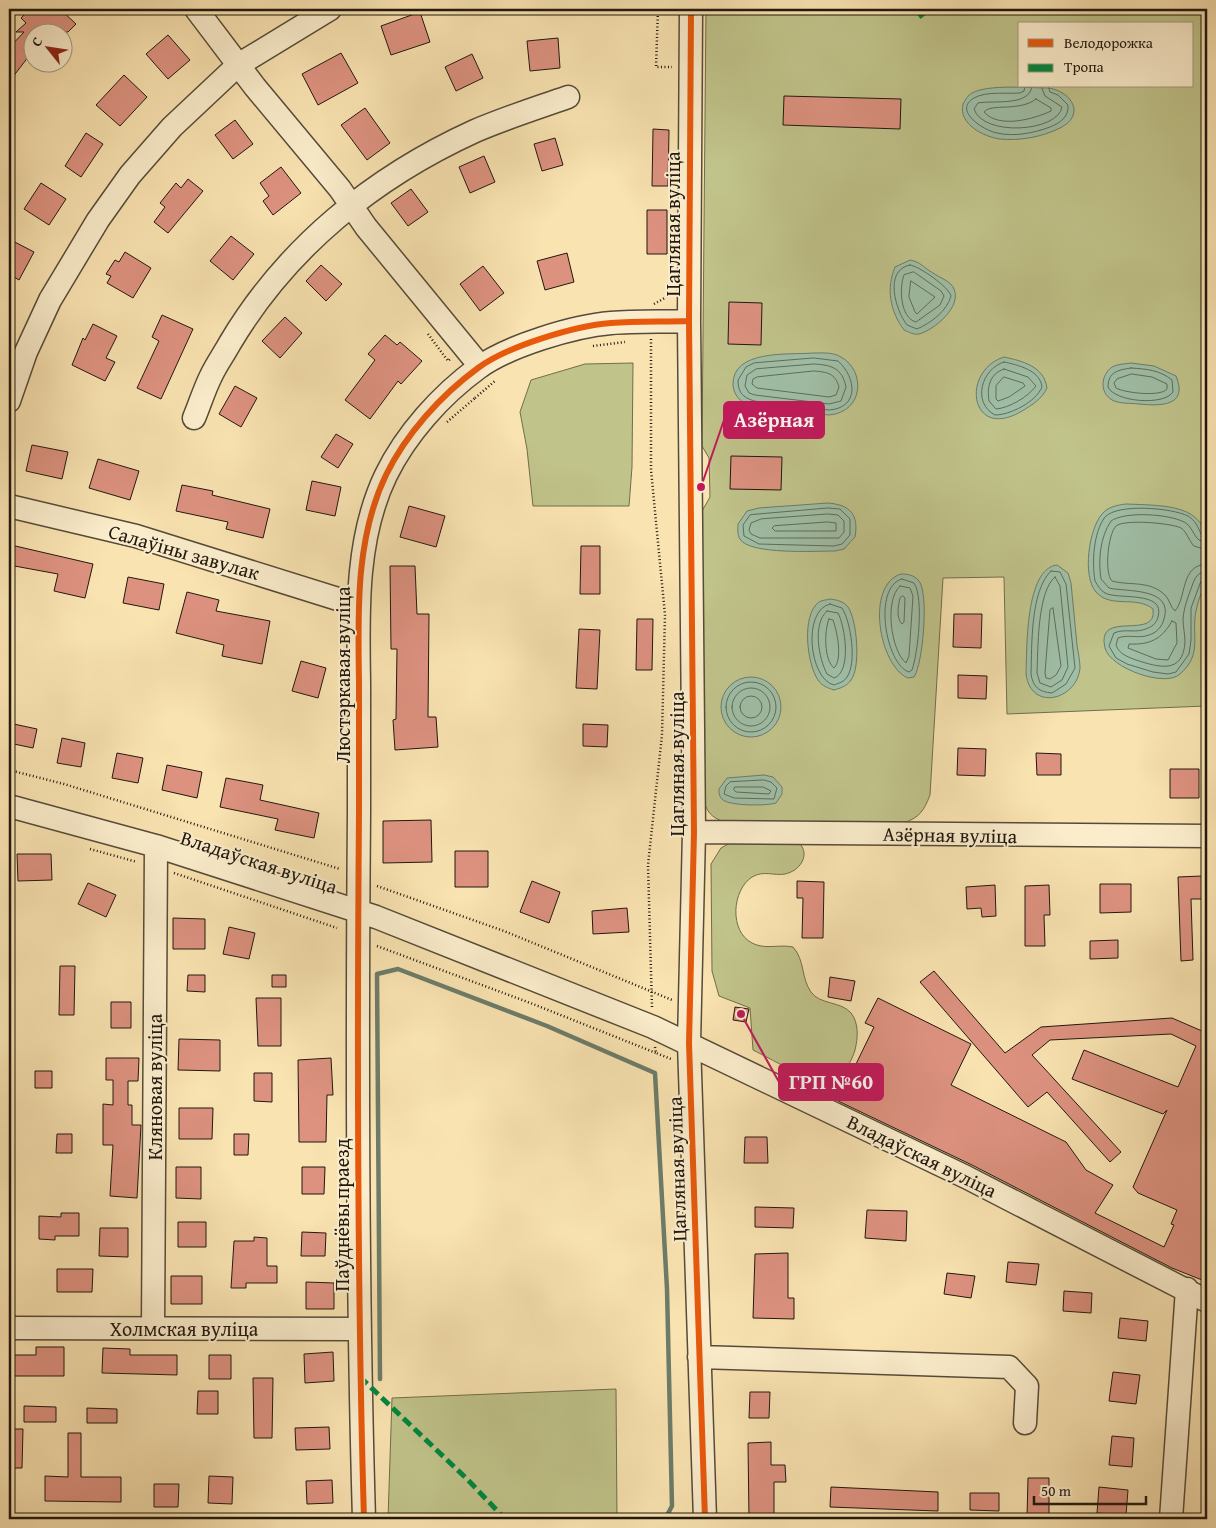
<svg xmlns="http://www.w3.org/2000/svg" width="1216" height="1528" font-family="'Gentium Book Plus',serif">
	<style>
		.green { fill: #c0c38a; stroke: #706e4c; fill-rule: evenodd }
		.water { fill: #9fbfa7; stroke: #6c7c6a }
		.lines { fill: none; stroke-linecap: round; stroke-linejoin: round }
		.shore { stroke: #606c5b; stroke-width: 1 }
		.stream { stroke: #6c7c6a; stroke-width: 4.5 }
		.building { fill: #dd9280; stroke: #20180f }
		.minor-casing { stroke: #564b38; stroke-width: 25 }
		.path { stroke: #20180f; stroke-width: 2.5; stroke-dasharray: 1 2.5; stroke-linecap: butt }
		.minor { stroke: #fbedcc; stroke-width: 22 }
		.quiet { stroke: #00873e; stroke-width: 5; stroke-dasharray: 10 5; stroke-linecap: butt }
		.cycleway-casing { stroke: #fbedcc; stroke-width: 9 }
		.cycleway { stroke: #e8590c; stroke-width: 6 }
		.labels { text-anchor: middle; stroke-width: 4; stroke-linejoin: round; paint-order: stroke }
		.street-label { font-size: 20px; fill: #20180f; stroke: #fbedcc }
		.leader { fill: none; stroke: #c2185b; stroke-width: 2 }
		.callout-dot { fill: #c2185b; stroke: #fbedcc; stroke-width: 2 }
		.callout { fill: #c2185b; stroke: #c2185b; stroke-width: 2 }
		.callout-label { font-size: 21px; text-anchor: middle; font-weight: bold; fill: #fff }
	</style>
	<rect width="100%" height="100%" fill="#f9e3b1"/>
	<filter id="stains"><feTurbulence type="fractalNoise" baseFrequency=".004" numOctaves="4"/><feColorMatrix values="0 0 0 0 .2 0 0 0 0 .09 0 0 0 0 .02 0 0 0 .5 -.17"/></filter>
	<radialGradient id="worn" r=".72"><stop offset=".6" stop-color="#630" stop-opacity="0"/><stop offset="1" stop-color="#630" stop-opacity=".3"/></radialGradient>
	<path class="green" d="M706 9H1207V723L1206 706 1007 714 1004 577 943 578 930 795C924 811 919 818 903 823L726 822C708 818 703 806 703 789L702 511 710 497 709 458 702 446ZM1020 24H1192V86H1020Z
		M633 363 632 467 629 506H533L527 449 520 412 531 380 585 364Z
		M730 843 800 844C810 855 800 871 785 874 773 876 764 870 752 877 732 890 729 931 752 943 765 950 779 944 793 947 805 960 801 978 811 992 820 1005 841 1001 851 1013 859 1023 858 1038 855 1050 839 1104 784 1065 753 1050L750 1008 719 996 712 971 711 864 721 848Z
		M616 1389 617 1519H388L392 1398Z"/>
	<path class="water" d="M1049 88C1072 92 1086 115 1060 128 1042 137 1020 141 1000 139 984 137 958 124 963 104 965 100 968 95 972 93 989 84 1029 88 1049 88Z
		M910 260C921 262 924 268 933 273 940 278 951 281 954 289 962 307 934 330 919 334 913 335 909 332 904 330 890 311 886 289 895 267Z
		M814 353C822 353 833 352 841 357 866 371 864 412 829 415L752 406C742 403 734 397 733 385 732 349 789 355 814 353Z
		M1004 357C1022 361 1044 366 1047 388 1042 399 1032 405 1022 411 970 442 960 371 1004 357Z
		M1131 363 1154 366 1176 376C1189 407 1159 406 1139 404 1130 403 1120 404 1112 400 1099 392 1101 375 1112 367 1117 364 1125 364 1131 363Z
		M828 503C850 505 859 514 855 537L844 549 835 551C817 551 749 555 740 539 737 535 738 529 738 524L747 511 759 508Z
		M1126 504C1180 506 1216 505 1207 574 1205 587 1198 598 1196 611 1191 636 1203 654 1180 674 1165 688 1110 668 1105 648 1095 608 1158 642 1153 609 1136 595 1111 609 1096 592 1082 576 1089 529 1102 514 1108 507 1117 505 1126 504Z
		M1057 565 1068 573 1071 583C1073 604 1075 624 1077 645 1078 652 1080 661 1080 668 1077 700 1031 712 1026 674 1027 649 1025 569 1057 565Z
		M901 574C908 574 914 575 919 581 929 593 923 664 914 677L908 678C879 666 865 585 901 574Z
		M830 599C837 600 843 601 848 607 857 620 861 667 851 680 847 686 841 688 834 690 828 688 822 686 818 680 807 664 801 615 819 602 822 600 827 600 830 599Z
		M721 707a30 30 0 1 1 60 0a30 30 0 1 1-60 0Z
		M764 775 773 777 782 787V794L776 803C767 806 731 806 723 800 719 797 719 793 719 789L727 778Z"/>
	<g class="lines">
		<path class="shore" d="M1025 86 1024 91 1020 93C1007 94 986 91 974 98 952 111 985 131 997 133 1014 137 1034 133 1050 127 1060 123 1069 117 1068 105L1058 95 1050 92 1048 86
			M1032 86C1030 107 993 100 978 103L974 109C983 137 1058 132 1062 107L1045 96 1041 86
			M1036 99 1051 108V111C1034 119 999 129 984 112 991 103 1020 112 1036 99Z
			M910 265C919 266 949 287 951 296 947 311 931 323 917 329L907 325C896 311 883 270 910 265Z
			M914 272 941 291 944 296 940 305 916 322C900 318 899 287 904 275Z
			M911 281 935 297 917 314 915 312 909 297Z
			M814 358 838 361C857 378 859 408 829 410L754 401C742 397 738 392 738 380L746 367 754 363Z
			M1004 362C1018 365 1040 370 1042 387 1036 402 1010 415 995 415 972 403 981 369 1004 362Z
			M814 364C832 365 842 368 846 387L841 401 829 404 755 395 749 393 745 386 747 375 756 369Z
			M1131 368C1146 369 1160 370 1172 380L1173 392C1164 406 1115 402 1108 387 1108 372 1118 370 1131 368Z
			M1004 369 1028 377 1036 386C1028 397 1009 408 996 409L989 401C987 388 989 374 1004 369Z
			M814 371C827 372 835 373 839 387L836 395 829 397 757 388 752 384 753 379 757 377Z
			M1132 374 1152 377 1167 384V389C1161 397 1125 393 1116 388L1114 383 1117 379Z
			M1004 377 1023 383 1025 386 1009 397 998 401 996 399V386Z
			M828 508 840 509 850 519V535L842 544 834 546 759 544 744 536 743 525 750 515Z
			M828 514 838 515 844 521V532L839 538H760L751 534 749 530 751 523 761 519Z
			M828 522 836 523V531H775L772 528 774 526Z
			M1207 536 1201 534C1198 527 1195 520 1188 516 1172 508 1118 503 1105 517 1093 533 1092 563 1095 581 1098 586 1100 590 1105 593 1117 600 1166 590 1158 617 1157 622 1153 626 1148 628 1137 634 1125 628 1114 633L1109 646 1116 658 1127 664 1153 672 1168 674 1176 672 1189 654 1191 640V608L1201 581 1207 578
			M1207 543 1199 540C1193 535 1192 526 1184 522 1169 514 1125 511 1111 521 1100 537 1098 561 1101 579L1109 588C1125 592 1174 587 1164 619 1162 627 1156 633 1149 635 1139 639 1128 634 1118 638L1116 645C1119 654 1128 657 1136 660 1158 667 1183 675 1185 642 1185 634 1183 627 1183 619 1184 607 1188 597 1192 586 1195 577 1198 572 1207 571
			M1207 550 1194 546C1189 541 1187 532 1181 528 1171 523 1124 519 1116 526 1108 534 1104 573 1112 581 1131 586 1149 580 1165 595 1170 600 1170 607 1175 611 1187 597 1180 565 1207 564
			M1051 571 1060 572 1066 584 1075 668 1066 684 1052 693C1039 692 1033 687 1031 674 1032 646 1030 591 1051 571Z
			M1055 577 1060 586 1068 667 1062 680 1051 687 1040 683 1037 673C1038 651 1037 591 1055 577Z
			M902 579 914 583C924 598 918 653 912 670L909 672C886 665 872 587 902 579Z
			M900 586 910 588 913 596 909 656 906 663C891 651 884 600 900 586Z
			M903 596 905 598 904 622 902 624C896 618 898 606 900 598Z
			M830 604 842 608C851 622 857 663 847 677 844 682 839 683 834 685 809 679 802 610 830 604Z
			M1053 608 1061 666 1056 675 1050 679 1046 678 1045 673 1050 610Z
			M827 611 838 613C845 626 852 672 834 678L827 674C819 659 812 624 827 611Z
			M829 619 833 620C837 631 843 659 834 668 824 660 824 631 829 619Z
			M1172 621 1176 623 1177 643 1168 660 1156 659 1128 648 1129 644C1150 645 1162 639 1172 621Z
			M726 707a25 25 0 1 1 50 0a25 25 0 1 1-50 0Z
			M732 707a19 19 0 1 1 38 0a19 19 0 1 1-38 0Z
			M740 707a11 11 0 1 1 22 0a11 11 0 1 1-22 0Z
			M764 780 771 782 777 788 774 799 734 798 724 794 726 786 730 782Z
			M735 787H763L771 791 769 794 736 792 734 790Z"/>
		<path class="stream" d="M380 1379 377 974 398 969 547 1026 655 1073 667 1289 672 1506 665 1519"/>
	</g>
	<path class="building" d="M30 9H60L76 24 68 32H32V52L9 82V48L24 32H16L26 23 21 18Z
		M420 12 430 42 391 55 381 26Z
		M168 35 190 60 168 79 146 54Z
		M558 38 560 68 530 71 527 41Z
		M341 53 358 83 318 105 302 74Z
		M472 54 483 78 456 91 445 67Z
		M124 75 147 97 120 126 96 105Z
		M784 96 901 99 900 129 783 125Z
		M365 108 390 143 367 160 341 125Z
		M235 120 253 144 233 159 215 135Z
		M653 129 669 130 668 186H652Z
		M86 133 103 144 81 177 65 166Z
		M555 138 563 165 542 171 534 144Z
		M484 156 495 182 470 193 459 167Z
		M281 167 301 193 273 215 263 201 269 196 260 183Z
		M188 179 203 191 168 233 154 222 165 207 160 203 176 183 181 188Z
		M41 183 66 199 49 225 24 209Z
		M411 189 428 212 408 226 391 203Z
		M647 210H667V254H647Z
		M231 236 254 254 233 280 210 261Z
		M9 239 34 252 19 280 9 274Z
		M125 252 151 268 133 298 107 283 111 276 106 274 115 260 119 262Z
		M567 253 574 282 545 290 537 261Z
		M321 265 342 284 326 301 306 281Z
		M483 266 504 293 480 311 460 284Z
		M729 302 762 303 761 345 728 344Z
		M162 315 193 329 161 399 137 388 159 341 152 337Z
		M285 317 302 333 280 358 262 341Z
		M93 324 117 336 106 358 115 362 105 381 72 365 83 338 85 340Z
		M385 335 397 345 400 342 422 361 401 384 398 381 370 419 345 400 375 360 368 354Z
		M235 386 257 398 241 427 219 414Z
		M336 434 353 444 338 468 321 457Z
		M32 445 68 452 62 479 26 471Z
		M731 456 782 457 781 490 730 489Z
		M98 459 139 471 130 500 89 488Z
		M312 481 341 487 335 516 306 510Z
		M182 485 213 491 212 495 270 509 263 538 226 529 228 522 176 511Z
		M409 506 445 516 436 547 400 537Z
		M11 545 93 564 85 598 54 591 58 574 9 565Z
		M581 546H600V594H580Z
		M390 566H415L417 614H429L428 717H436L438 747 395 750 393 720 396 719 397 649H391Z
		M128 577 164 584 159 610 123 603Z
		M187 592 219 600 216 611 270 621 262 664 222 656 224 645 176 633Z
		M954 614H982L981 648 953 647Z
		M637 619H653L652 670H636Z
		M579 629 600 630 597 689 576 688Z
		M301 661 326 668 318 698 292 691Z
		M958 675 987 676 986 699 958 698Z
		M9 723 37 729 33 748 9 743Z
		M583 724 608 725 607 747 583 746Z
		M62 738 85 743 81 767 57 763Z
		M958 748 986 749 985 776 957 775Z
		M117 753 143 758 138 783 112 778Z
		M1036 753 1061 754V775H1037Z
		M167 765 202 772 197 798 162 790Z
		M1170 769H1199V798H1170Z
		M226 778 263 785 260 800 319 813 314 838 275 830 278 819 220 807Z
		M431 820 432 862 383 863V821Z
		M455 851H488V887H455Z
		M17 854H51L52 880 18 881Z
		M1202 876 1203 899H1191L1193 960 1181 961 1178 877Z
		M532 881 560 892 549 923 520 912Z
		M797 881 824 882 823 938H802L803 898H797Z
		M88 883 116 895 106 917 78 904Z
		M1100 884H1131V912L1100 913Z
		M995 885 996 916 982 917 981 908 967 909 966 887Z
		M1049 885 1050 915H1044L1045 946H1025V886Z
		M627 908 629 932 593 934 592 911Z
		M173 918 205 919V949H173Z
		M229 927 255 933 249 959 223 954Z
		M1118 940V958L1090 959V941Z
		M60 966H75L74 1015H59Z
		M934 971 1005 1053 1041 1027 1172 1018 1202 1031 1207 1020V1282L1172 1268 972 1165 838 1101 874 1027 865 1023 878 998 971 1044 951 1085 1066 1142 1086 1170 1113 1185 1095 1213 1164 1247 1174 1225 1171 1224 1177 1210 1138 1193 1133 1187 1167 1110 1163 1114 1072 1079 1084 1050 1178 1087 1196 1046 1171 1034 1050 1040 1032 1055 1121 1152 1110 1162 1047 1092 1028 1107 920 982Z
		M188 975H205V992L187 991Z
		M272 975H286V987H272Z
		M830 977 855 981 851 1001 828 997Z
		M256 998H281V1046H258Z
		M111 1002H131V1028H111Z
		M735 1007 749 1009 746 1022 733 1020Z
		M179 1039 220 1040V1071L178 1070Z
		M106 1058H139L138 1081H128V1105H132V1125H141L137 1198 110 1196 113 1145H103V1104L113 1105V1080H106Z
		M331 1058 333 1095H327L326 1142H299L298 1060Z
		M35 1071H52V1088H35Z
		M254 1073H272V1102L254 1101Z
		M179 1108H213L212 1139H179Z
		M57 1134H72V1153H56Z
		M234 1134H249L248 1155H234Z
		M745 1137H767L768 1163H744Z
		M176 1167H201V1199L176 1198Z
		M302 1167H325L324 1194H302Z
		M755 1207 794 1208 793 1228 755 1227Z
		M867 1210 907 1211 906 1241 865 1238Z
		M61 1213H79V1236H55V1240L39 1239V1216L61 1217Z
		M178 1222H206V1247H178Z
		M100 1228H128V1257L99 1256Z
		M302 1232 326 1233 325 1256H301Z
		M254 1237 267 1238V1266H277V1283H246V1288H231L234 1241H254Z
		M788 1253V1298H794V1319L753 1318 755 1254Z
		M1008 1262 1039 1264 1036 1285 1006 1282Z
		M57 1269H93L92 1292H57Z
		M947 1273 975 1276 971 1298 944 1294Z
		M171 1276H202V1304H171Z
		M306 1282 334 1283V1309H306Z
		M1064 1291 1092 1293 1091 1313 1063 1311Z
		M1120 1318 1148 1321 1146 1341 1118 1338Z
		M36 1347H64V1376H9V1355H36Z
		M103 1348 130 1349V1355H177V1375L102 1373Z
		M333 1352 334 1381 305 1383 304 1354Z
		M209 1355H231V1379H209Z
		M1113 1372 1140 1375 1136 1404 1109 1401Z
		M253 1378H273L272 1438H254Z
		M198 1391H218V1414H197Z
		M750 1392H770L769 1418H749Z
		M24 1406 56 1407V1422H24Z
		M87 1408 117 1409V1423H87Z
		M329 1427 330 1449 296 1450 295 1428Z
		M9 1429H23L22 1468H9Z
		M68 1433H81V1477H121V1502L45 1501V1476L68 1477Z
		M1112 1436 1134 1438 1132 1467 1109 1465Z
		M771 1442V1465H785L786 1482H774V1519H749L748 1443Z
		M209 1476 233 1477 232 1504 208 1503Z
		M1028 1478H1049V1517H1027Z
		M332 1480 333 1503 307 1504 306 1481Z
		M154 1484H179L178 1507H154Z
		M831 1487 938 1492V1511L830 1507Z
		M1099 1487 1128 1490 1126 1515 1097 1513Z
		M970 1493H999V1511L970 1510Z"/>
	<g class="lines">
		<defs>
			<path id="minor" d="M196 9 255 87 340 189 366 227 480 366
				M691 9 689 321 694 832 689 1043 705 1519
				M9 401 26 352 50 300 98 220 130 175 172 127 238 65 330 9
				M194 418C200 404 204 390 211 376 216 365 224 354 230 343 287 247 374 177 475 131 505 118 537 108 568 97
				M9 506 136 536 357 605
				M9 806 156 846 376 917 653 1027 966 1177 1207 1301
				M694 832 1207 836
				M9 1328 359 1329
				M153 1328 156 846
				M699 1357 1009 1367 1027 1386 1025 1423
				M364 1519C357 1283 357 1047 359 811 359 768 359 726 359 683 358 614 355 539 386 475 406 434 441 395 478 368 508 346 574 326 611 323 637 321 663 322 689 321
				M1171 1519 1187 1289"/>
		</defs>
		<use href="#minor" class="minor-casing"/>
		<path class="path" d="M658 9 656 67H672
			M654 304 670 295
			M428 334 448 361 451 358
			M651 339V470L665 615 662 735 648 865 652 1007
			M593 346 625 342
			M475 398 495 381
			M447 422 475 398
			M9 770 64 784 340 869
			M90 849 137 862
			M174 873 337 928
			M377 886 504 931 672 1000
			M377 946 533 1004 656 1053
			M655 1047 656 1053 671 1059"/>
		<use href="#minor" class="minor"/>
		<path class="quiet" d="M919 17 929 9
			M360 1377 467 1479 505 1519"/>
		<defs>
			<path id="cycleway" d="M691 9 689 321 694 832 689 1043 705 1519
				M364 1519C357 1283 357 1047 359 811 359 768 359 726 359 683 358 614 355 539 386 475 406 434 441 395 478 368 508 346 574 326 611 323 637 321 663 322 689 321"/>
		</defs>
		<use href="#cycleway" class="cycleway-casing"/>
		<use href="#cycleway" class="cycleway"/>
	</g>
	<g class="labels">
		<g class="street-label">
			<text transform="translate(673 224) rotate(-90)" y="7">Цагляная вуліца</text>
			<text transform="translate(184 552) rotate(16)" y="7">Салаўіны завулак</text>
			<text transform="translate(343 675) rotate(-90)" y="7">Люстэркавая вуліца</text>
			<text transform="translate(677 764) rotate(-90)" y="7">Цагляная вуліца</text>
			<text transform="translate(950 835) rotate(1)" y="7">Азёрная вуліца</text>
			<text transform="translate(259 862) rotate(18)" y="7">Владаўская вуліца</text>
			<text transform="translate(155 1087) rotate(-90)" y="7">Кляновая вуліца</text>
			<text transform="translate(922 1156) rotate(26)" y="7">Владаўская вуліца</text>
			<text transform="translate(677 1169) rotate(-92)" y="7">Цагляная вуліца</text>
			<text transform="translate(342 1215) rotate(-90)" y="7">Паўднёвы праезд</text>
			<text x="184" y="1336">Холмская вуліца</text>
		</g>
	</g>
	<path class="leader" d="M701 487L724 420M741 1014L779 1082"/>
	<g class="callout-dot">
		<circle cx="701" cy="487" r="5"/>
		<circle cx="741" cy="1014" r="5"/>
	</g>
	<g class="callout">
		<rect x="724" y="402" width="100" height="36" rx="5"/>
		<rect x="779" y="1064" width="104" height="36" rx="5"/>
	</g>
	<g class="callout-label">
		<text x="774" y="427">Азёрная</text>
		<text x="831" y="1089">ГРП №60</text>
	</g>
	<rect width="1216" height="1528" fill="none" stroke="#f9e3b1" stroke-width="30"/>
	<rect x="10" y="10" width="1196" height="1508" fill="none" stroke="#20180f" stroke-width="2.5"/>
	<rect x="15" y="15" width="1186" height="1498" fill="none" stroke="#20180f"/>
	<rect x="1018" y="22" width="175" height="65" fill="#fbedcc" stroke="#a39880"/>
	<rect x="1028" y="39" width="25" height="8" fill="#e8590c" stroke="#a39880"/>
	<text x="1064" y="48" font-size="15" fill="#20180f">Велодорожка</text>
	<rect x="1028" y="64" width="25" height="8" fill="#00873e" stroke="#a39880"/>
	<text x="1064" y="72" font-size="15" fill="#20180f">Тропа</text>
	<g transform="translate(48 48) rotate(300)"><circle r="24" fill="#fbedcc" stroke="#a39880"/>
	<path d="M0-4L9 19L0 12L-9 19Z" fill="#8f2418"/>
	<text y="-8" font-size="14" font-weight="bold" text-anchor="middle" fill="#20180f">С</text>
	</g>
	<path d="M1034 1496v8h112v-8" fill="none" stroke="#20180f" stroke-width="2.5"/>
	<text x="1041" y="1496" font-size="15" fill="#20180f" stroke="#fbedcc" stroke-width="4" paint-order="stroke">50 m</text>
	<rect width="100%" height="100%" filter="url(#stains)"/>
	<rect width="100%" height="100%" fill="url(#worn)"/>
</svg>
